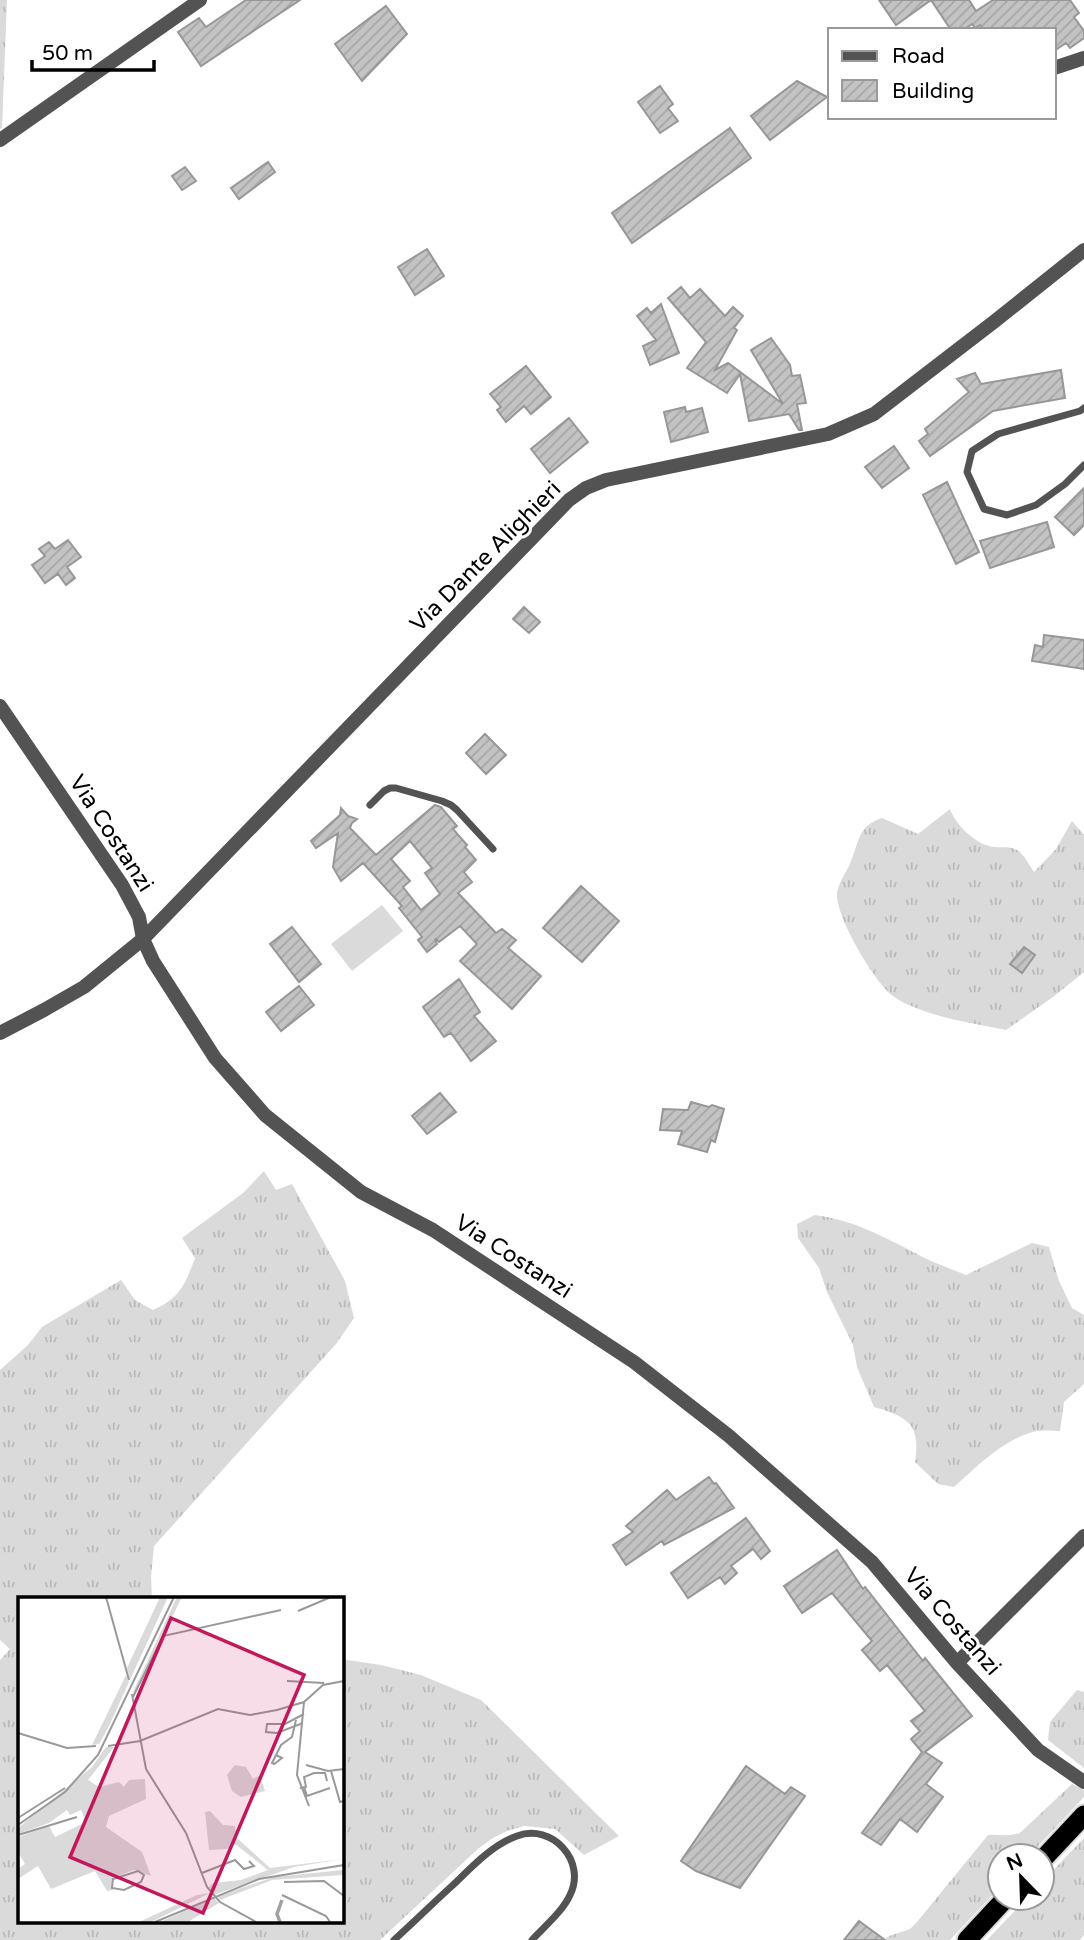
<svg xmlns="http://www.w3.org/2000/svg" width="1084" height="1940" font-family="'Varela Round',sans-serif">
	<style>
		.grass { fill: url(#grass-tufts) }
		.park { fill: #dadada }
		.building { fill: url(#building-hatch); stroke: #979797; stroke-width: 2; fill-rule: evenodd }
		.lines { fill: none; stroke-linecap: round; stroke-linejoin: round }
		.trunk-casing { stroke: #dbdbdb; stroke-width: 23 }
		.service { stroke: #535353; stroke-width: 7 }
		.minor { stroke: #535353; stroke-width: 14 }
		.trunk { stroke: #000; stroke-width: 19 }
		.labels { text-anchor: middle; stroke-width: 6; stroke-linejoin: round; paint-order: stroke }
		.street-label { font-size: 23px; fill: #000; stroke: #fff }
		.inset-river { fill: none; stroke: #a1a1a1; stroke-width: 3.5 }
		.inset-road { fill: none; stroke: #999; stroke-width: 2 }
		.view { fill: #c2185b; fill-opacity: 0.15; stroke: #c2185b; stroke-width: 3.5 }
		.inset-edge { fill: none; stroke: #000; stroke-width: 3.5 }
	</style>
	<defs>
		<pattern id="grass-tufts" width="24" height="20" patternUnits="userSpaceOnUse" patternTransform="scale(1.75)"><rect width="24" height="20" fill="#dadada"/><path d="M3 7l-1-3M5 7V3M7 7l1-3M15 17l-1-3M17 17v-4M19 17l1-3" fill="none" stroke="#b9b9b9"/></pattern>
		<pattern id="building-hatch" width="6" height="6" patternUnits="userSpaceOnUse" patternTransform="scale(1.75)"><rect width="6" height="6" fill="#c3c3c3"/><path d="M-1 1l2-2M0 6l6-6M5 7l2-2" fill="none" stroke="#a6a6a6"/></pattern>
	</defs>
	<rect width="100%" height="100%" fill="#fff"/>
	<path class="grass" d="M0 0H7L2 128 0 129Z
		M950 809C955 824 974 842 989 846 998 849 1008 845 1017 850 1024 854 1029 865 1034 872L1056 849 1072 821 1084 835V972L1053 997 1006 1030C972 1023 921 1016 893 996 875 983 835 916 837 893 838 884 846 872 850 864 859 843 857 826 882 818L918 834Z
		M264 1171 276 1190 292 1184 345 1281 354 1318 336 1344 154 1546 151 1577 152 1599H19V1921H341V1659L381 1665 421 1675 481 1700 619 1836 584 1855 555 1829 524 1826 507 1831 493 1838 479 1848 380 1940H0V1660L10 1649 0 1640V1370L28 1345 42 1327 121 1280 135 1300 153 1310C180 1298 185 1285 195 1258L182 1238 243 1193Z
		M815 1215C857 1220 893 1242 931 1261 942 1266 954 1270 966 1275L1032 1243 1049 1247 1059 1281 1072 1308 1084 1315V1384L1064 1402 1060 1431C1053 1431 1044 1430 1037 1431 1006 1437 976 1467 954 1487L938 1484 915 1462C921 1423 907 1417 874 1407L857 1367 853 1345 827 1292 819 1268 798 1238 797 1224Z
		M1077 1690 1084 1692V1768L1048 1740 1050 1722Z
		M1072 1784 1084 1790V1797L1029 1856H1000V1887L950 1940H884L889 1936 910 1929 917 1922 988 1835C1000 1834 1008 1837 1020 1833Z
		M1084 1838V1935L1080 1940H987L1027 1898H1042V1882Z"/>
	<path class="park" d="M382 905 403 931 352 971 331 944Z"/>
	<path class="building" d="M246 0H300L201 66 178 32 199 18 206 27Z
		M879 0H931L896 25Z
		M931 0H969L976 11 993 0H1070L1079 13 1074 17 1084 31V38L1070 48 1066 43 1054 51V30H984L980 25 975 28 972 24 963 30H951Z
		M386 6 407 34 362 81 335 44Z
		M797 81 827 97 770 140 751 116Z
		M660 86 673 104 668 108 678 121 660 133 638 102Z
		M730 128 751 158 632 243 612 213Z
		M268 162 275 172 239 199 231 188Z
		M185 167 196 181 182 190 172 176Z
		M427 249 444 276 415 295 398 267Z
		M681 287 690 298 700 289 725 316 733 307 743 316 734 328 737 330 715 370 728 363 783 404 751 350 771 338 790 365 792 376 800 375 806 403 797 404 802 430H799L789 414 749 421 740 374 727 393 687 368 706 342 668 298Z
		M661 304 679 353 650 365 643 346 656 340 637 316 647 308 651 313Z
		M526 366 551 397 531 414 524 406 506 422 497 410 501 407 490 394Z
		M1061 370 1065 398 993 411 930 456 919 441 928 434 925 429 969 392 957 379 975 373 981 384Z
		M685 407 686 412 702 408 708 432 671 442 664 412Z
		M569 418 588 442 550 473 531 449Z
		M894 446 909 468 882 488 865 467Z
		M947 482 979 552 956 564 923 495Z
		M1084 488V525L1074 535 1055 517Z
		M1047 522 1054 547 990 568 980 541Z
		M68 540 81 557 67 567 75 578 66 585 58 574 45 583 32 565 45 556 39 549 49 542 55 549Z
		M524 607 540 622 529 633 513 619Z
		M1044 635 1084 640V669L1032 661 1035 645 1043 647Z
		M485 734 506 755 486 774 466 753Z
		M435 805 441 807 457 826 453 829 467 845 465 847 476 860 464 872 472 882 458 893 496 933 502 929 516 940 508 948 541 976 512 1009 460 961 477 944 460 926 439 942 436 939 435 940 437 944 427 952 418 940 422 937 399 908 402 906 363 863 341 881 333 867 338 833 316 848 311 841 340 815 341 808 348 816 357 819 352 823 350 828 376 855ZM410 841 432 868 425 873 440 894 421 910 403 887 410 881 391 859Z
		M581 886 619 921 582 962 543 928Z
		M292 927 321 964 299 982 270 944Z
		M1024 947 1035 955 1022 973 1010 964Z
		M459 979 480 1012 474 1016 496 1041 471 1061 451 1033 444 1037 423 1007Z
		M299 986 314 1005 281 1031 266 1012Z
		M440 1093 456 1112 427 1134 412 1116Z
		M691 1102 709 1107 712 1105 724 1109 715 1142 711 1140 707 1152 678 1144 682 1131 660 1130 663 1109 688 1110Z
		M709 1477 714 1484 716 1483 734 1508 664 1545 662 1541 626 1565 613 1545 633 1532 626 1526 667 1490 676 1500Z
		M746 1518 770 1551 761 1559 753 1549 731 1566 737 1573 725 1584 720 1577 688 1598 671 1573Z
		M837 1550 863 1589 865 1587 923 1661 925 1658 972 1716 925 1752 942 1763 926 1784 943 1797 917 1832 900 1819 881 1845 862 1833 922 1752 911 1739 920 1731 911 1721 925 1711 887 1665 880 1671 862 1650 872 1641 832 1593 802 1613 784 1586Z
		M746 1766 785 1794 791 1787 805 1796 740 1888 696 1871 681 1861Z
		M859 1921 885 1940H844Z"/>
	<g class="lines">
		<defs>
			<path id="trunk" d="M1042 1860 1084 1815
				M967 1940 1006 1898"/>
		</defs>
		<use href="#trunk" class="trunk-casing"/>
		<path class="service" d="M1084 408 1080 411 998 434 972 451 967 472 984 509 1007 515 1036 505 1065 484 1084 465
			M370 805 384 791 390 788H396L442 801 451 805 457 810 493 849
			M394 1940C414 1922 433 1903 453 1885 472 1867 492 1845 517 1836 552 1823 587 1861 570 1895 563 1911 544 1927 532 1940"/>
		<path class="minor" d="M1054 68 1084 58
			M0 140 200 0
			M0 706 122 885 139 917 143 939 153 961 215 1058 265 1115 361 1192 433 1230 634 1362 729 1436 872 1562 957 1663 1038 1750 1084 1782
			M0 1033 44 1010 84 987 143 939 569 500 586 488 606 480 828 434 874 414 995 321 1084 250
			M957 1663 1084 1536"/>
		<use href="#trunk" class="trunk"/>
	</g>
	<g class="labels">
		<g class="street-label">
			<text transform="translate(485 556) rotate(-45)" y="8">Via Dante Alighieri</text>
			<text transform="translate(112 833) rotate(57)" y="8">Via Costanzi</text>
			<text transform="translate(514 1256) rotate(33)" y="8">Via Costanzi</text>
			<text transform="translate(953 1621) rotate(49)" y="8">Via Costanzi</text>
		</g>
	</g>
	<g transform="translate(18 1597)">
		<rect width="326" height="326" fill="#fff"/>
		<path d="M142 0H150L112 83 109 71ZM159 0H164L117 96 115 95ZM108 78 111 85 91 129 81 147 74 148ZM88 150H96L70 183 81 190 101 185 106 190 111 183 127 182 128 202 91 219 88 230 124 255 133 279 116 273 94 281 95 293 89 294 77 274 33 292 20 269 0 282V272L7 267 0 255V240L31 229 37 240 68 225 63 213 52 218 49 213 31 226 0 237V231L74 170ZM217 168 228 170 235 182 242 178 247 194 223 200 214 194 209 178ZM192 214 205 228 217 229 219 241 252 271 325 262 276 270 196 298 191 290 195 286 223 283 250 273 217 247 209 252 191 253 187 215ZM325 273V278L254 283 202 303 200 299 256 280ZM192 296 133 325H121L179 298ZM196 301 201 306 170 325H142Z" fill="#dadada"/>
		<path class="inset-river" d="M262 325 259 317 264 303"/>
		<path class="inset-road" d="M88 0 111 83M280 14 313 0M269 84 306 86M114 97 128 172 168 236 189 290 202 305 238 325M115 100 145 39 263 13M286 105 279 178 291 209M285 126 259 136 248 135 249 127H267L286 117M0 136 49 151 78 149M90 149 122 144 200 112 232 118 259 113 286 105 305 88 326 84M258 158 264 161 256 167 254 166 263 148 274 140 278 123M288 168 310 174 326 172M313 174 322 205 326 204M286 190 289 199 312 191M282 191 288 190 286 180 296 176H307L309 184M0 221 47 191M0 228 47 195 80 158 156 0M0 238 59 220M120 274 126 278 123 285 106 293 94 291 95 282ZM184 276 217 263 226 272 236 269 231 264M266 285 306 284 326 299M264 298 308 319 312 325M137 325 241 282 326 268"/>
		<path class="view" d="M153 21 286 78 185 316 52 260Z"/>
		<rect width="326" height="326" class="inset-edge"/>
	</g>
	<rect x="828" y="28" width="228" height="91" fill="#ffffff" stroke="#999999" stroke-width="2"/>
	<rect x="842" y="51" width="35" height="10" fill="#535353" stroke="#999999" stroke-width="2"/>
	<text x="892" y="63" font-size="21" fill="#000000">Road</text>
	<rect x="842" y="80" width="35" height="21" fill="url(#building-hatch)" stroke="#999999" stroke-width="2"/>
	<text x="892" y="98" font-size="21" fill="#000000">Building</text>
	<g transform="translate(1021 1877) rotate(337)"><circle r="33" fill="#ffffff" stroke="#999999" stroke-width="2"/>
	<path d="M0-5L12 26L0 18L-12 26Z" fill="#000000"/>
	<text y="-10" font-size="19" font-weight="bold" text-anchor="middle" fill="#000000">N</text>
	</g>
	<path d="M32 60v10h122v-10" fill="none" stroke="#000000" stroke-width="3.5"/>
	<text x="42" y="60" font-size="21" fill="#000000" stroke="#ffffff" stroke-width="5" paint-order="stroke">50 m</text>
</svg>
